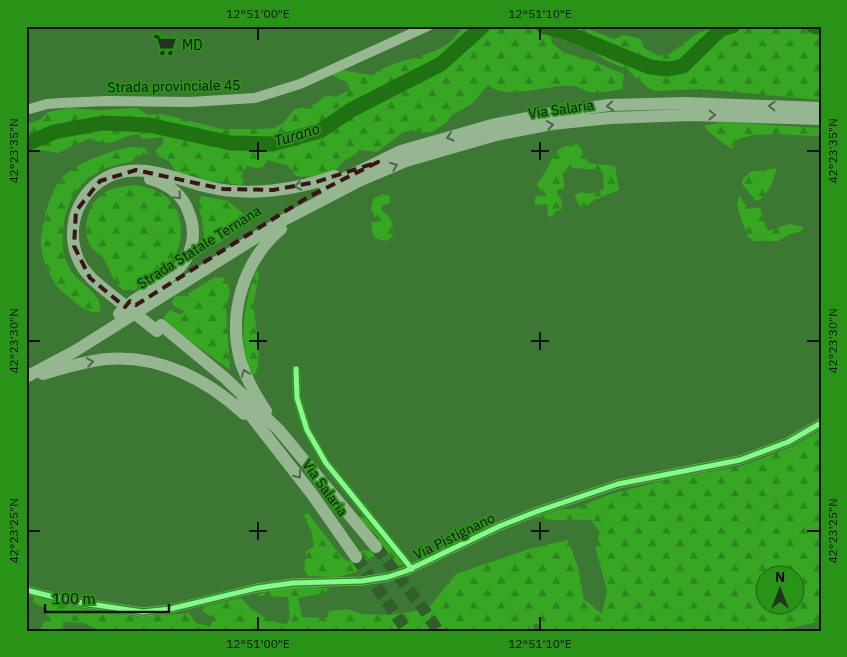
<svg xmlns="http://www.w3.org/2000/svg" width="847" height="657" font-family="'IBM Plex Sans',sans-serif">
	<style>
		.forest { fill: url(#forest-firs); fill-rule: evenodd }
		.lines { fill: none; stroke-linecap: round; stroke-linejoin: round }
		.river { stroke: #207112; stroke-width: 15 }
		.trunk-tunnel { stroke: #325e2b; stroke-width: 12; stroke-dasharray: 12 6; stroke-linecap: butt }
		.minor { stroke: #8fb289; stroke-width: 8 }
		.tertiary { stroke: #8fb289; stroke-width: 9 }
		.secondary { stroke: #97b892; stroke-width: 10 }
		.trunk { stroke: #95b690; stroke-width: 12 }
		.trunk-bridge { stroke: #95b690; stroke-width: 12 }
		.cycleway-casing { stroke: #299318; stroke-width: 8 }
		.cycleway { stroke: #87f88f; stroke-width: 5 }
		.oneway { stroke: #536450 }
		.marked { fill: none; stroke: #381616; stroke-width: 4; stroke-dasharray: 10 6; stroke-linejoin: round }
		.ticks { fill: none; stroke: #111; stroke-width: 2 }
		.labels { text-anchor: middle; stroke-width: 4; stroke-linejoin: round; paint-order: stroke }
		.poi-label { font-size: 14px; fill: #111; stroke: #299318; text-anchor: start }
		.street-label { font-size: 14px; fill: #111; stroke: #299318 }
		.water-label { font-size: 15px; font-style: italic; fill: #111; stroke: #299318 }
		.neatline { fill: none; stroke: #111; stroke-width: 2 }
		.ticks-label { font-size: 12px; text-anchor: middle; fill: #111 }
	</style>
	<defs>
		<pattern id="forest-firs" width="22" height="20" patternUnits="userSpaceOnUse" patternTransform="scale(1.25)"><rect width="22" height="20" fill="#37a623"/><path d="M5 1l3.5 6h-7zM16 11l3.5 6h-7z" fill="#2d861d"/></pattern>
	</defs>
	<rect width="100%" height="100%" fill="#3d7734"/>
	<path class="forest" d="M465 26H581L614 39 624 35 641 39 644 48 658 56 671 53 696 34 717 26H821V100L701 89 653 91 638 80 628 70 605 60 594 52 551 36 552 43 564 53 590 60 624 74 622 89C612 91 601 93 591 92 584 91 579 86 572 86 549 84 506 101 488 85L472 104 452 115 446 123 432 132 420 133 412 130 402 133 377 152 359 150C355 155 352 156 347 159 343 161 341 165 338 168 325 177 310 178 296 176L287 165 267 160 263 167 256 168 247 166 241 176 244 181 242 185C229 184 217 180 205 182L194 173 185 176 177 174 169 161 160 157 155 151 164 142 162 137 143 139 138 134C117 136 113 150 90 138L58 153 36 149 26 154V121L32 123 41 119 48 112 67 108 99 110 137 108 148 115 161 114 222 129H262L274 128 283 123 295 109 309 107 317 103 326 95 335 97 350 90 347 82 330 75 334 69C348 70 360 74 373 75 392 59 427 59 449 43 455 38 458 31 465 26Z
		M721 122 821 128V135L815 136 776 134 754 135 738 139 732 149C725 145 708 132 704 126Z
		M570 144 579 145 588 163 615 166 619 190 596 199 582 209 574 196 581 192C590 195 596 193 604 189L603 173 599 170 573 168 562 173 564 180V188L557 190V194L561 198 562 209 555 212 552 217 548 216 547 204 535 205V198L542 192 537 185C541 178 547 170 550 163 555 152 557 149 570 144Z
		M130 147 145 148 149 153 142 156 137 155 131 162C90 168 66 190 63 232 62 245 63 258 70 269 78 284 104 294 100 311 90 314 84 309 76 303 72 299 66 295 61 291 50 279 40 255 41 239 42 230 44 221 46 212 49 201 54 187 62 178 81 160 105 153 130 147Z
		M777 168C773 180 769 197 756 201L742 184V180L750 172Z
		M135 185C144 187 153 188 161 193 184 207 187 241 171 261 164 270 151 274 141 278L136 290H123C111 280 111 270 103 258 100 253 92 251 90 245 85 234 85 227 88 216 96 191 111 187 135 185Z
		M381 194 390 196V203L382 206 381 210C391 215 392 222 394 233L388 241 376 239 373 234 371 222H377L375 216 371 210 373 199Z
		M740 195C745 207 746 207 760 208L766 228 769 231 789 224 804 227V231L790 234 778 241H754L748 237 740 216 737 204Z
		M201 196 228 201 244 214C243 231 224 239 212 247L205 244 202 219 198 204Z
		M257 270 259 276C257 286 253 299 254 310 255 325 264 364 254 375 234 358 246 291 257 270Z
		M215 277 225 278 230 290 226 309 230 370 172 328 163 318 170 310 180 314 185 312 171 304 175 296H184Z
		M821 430V621L779 631H543L539 624H534L533 631H100L84 623 63 622V631H38L43 625 48 610 33 602 34 597 73 607 141 617 189 613 196 623 210 627 214 618 202 611 205 606 241 598C254 612 267 622 286 624L290 619 288 597 257 596C273 583 308 586 328 588L326 593 298 598 302 617 327 618 329 611 348 609 361 614 387 615 411 612 430 606 456 574 529 549 568 540 578 567 584 599 602 614 607 591 595 545 600 533 591 520C572 519 553 522 536 517L562 509H573L611 494 674 478 742 466 791 447ZM764 574H794V604H764Z
		M308 513 339 554 347 561H353C362 547 361 551 376 551L380 544 378 537 358 517H368L403 563 402 565 391 567 389 558 390 555 386 550 362 562 357 566 358 571 339 577 308 576 304 569 306 551 314 547 312 535 304 514Z"/>
	<g class="lines">
		<path class="river" d="M543 26 567 33 650 67 669 69 683 66 721 29 733 26
			M813 26 821 28
			M26 144 54 132 102 123 149 125 231 143 272 144 320 131 351 110 441 64 483 26"/>
		<path class="trunk-tunnel" d="M376 547 425 611 438 631
			M356 557 407 631"/>
		<path class="minor" d="M296 369 297 398 307 430 326 463 412 569"/>
		<path class="tertiary" d="M26 590 70 601 143 612 170 609 257 588 293 583 362 581 388 577 406 571 500 526 538 511 618 484 740 460 788 442 821 423"/>
		<path class="secondary" d="M26 110 47 104 61 103 106 101 190 102 255 98 300 84 428 26"/>
		<path class="trunk" d="M325 188 401 151 492 125 552 113 609 105 686 103 821 108
			M110 294C99 285 88 277 81 265 59 225 84 175 129 171 155 168 183 181 208 187 249 197 296 190 335 176
			M119 314C141 288 184 282 192 243 194 233 193 223 189 213 183 195 168 184 150 179
			M161 325 225 378 279 430 376 547
			M43 374C64 368 85 361 107 359 159 355 207 379 244 414
			M26 377 75 351 282 221 361 180 406 161 496 135 552 124 610 118 690 115 821 119
			M241 403 312 494 356 557
			M266 411C256 396 247 380 241 363 227 315 243 261 281 229"/>
		<path class="trunk-bridge" d="M110 294 157 331"/>
		<defs>
			<path id="cycleway" d="M296 369 297 398 307 430 326 463 412 569
				M26 590 70 601 143 612 170 609 257 588 293 583 362 581 388 577 406 571 500 526 538 511 618 484 740 460 788 442 821 423"/>
		</defs>
		<use href="#cycleway" class="cycleway-casing"/>
		<use href="#cycleway" class="cycleway"/>
	</g>
	<defs><path id="oneway-chevron" d="M-2-3.5L2.5 0L-2 3.5" fill="none" stroke-width="1.6" stroke-linecap="round" stroke-linejoin="round" transform="scale(1.25)"/></defs>
	<g class="oneway">
		<use href="#oneway-chevron" transform="translate(610 106) rotate(175)"/>
		<use href="#oneway-chevron" transform="translate(772 106) rotate(-178)"/>
		<use href="#oneway-chevron" transform="translate(712 115) rotate(1)"/>
		<use href="#oneway-chevron" transform="translate(550 125) rotate(-9)"/>
		<use href="#oneway-chevron" transform="translate(450 137) rotate(164)"/>
		<use href="#oneway-chevron" transform="translate(394 166) rotate(-23)"/>
		<use href="#oneway-chevron" transform="translate(298 186) rotate(169)"/>
		<use href="#oneway-chevron" transform="translate(178 196) rotate(47)"/>
		<use href="#oneway-chevron" transform="translate(90 362) rotate(-9)"/>
		<use href="#oneway-chevron" transform="translate(245 373) rotate(-111)"/>
		<use href="#oneway-chevron" transform="translate(298 475) rotate(52)"/>
	</g>
	<path class="marked" d="M378 162 308 197 136 305 130 301 125 307 90 278 74 246 76 211 100 181 136 170 223 189 273 190 316 182Z"/>
	<path class="ticks" d="M258 28V40M540 28V40M258 142V160M540 142V160M28 151H40M249 151H267M531 151H549M807 151H820M258 332V350M540 332V350M28 341H40M249 341H267M531 341H549M807 341H820M258 522V540M540 522V540M28 531H40M249 531H267M531 531H549M807 531H820M258 617V630M540 617V630"/>
	<defs>
		<symbol id="supermarket-bare" viewBox="-9 -9 18 18"><path d="M-6-5.5h2.5l.6 2H6L4.5 2H-2.5L-4.4-4H-6ZM-1.5 3.2a1.3 1.3 0 1 0 .1 0ZM3 3.2a1.3 1.3 0 1 0 .1 0Z" fill="#20351d" stroke="#299318" stroke-width="2.5" paint-order="stroke"/></symbol>
	</defs>
	<g fill-rule="evenodd">
		<use href="#supermarket-bare" x="149" y="29" width="32" height="32"/>
	</g>
	<g class="labels">
		<g class="poi-label">
			<text x="182" y="50">MD</text>
		</g>
		<g class="street-label">
			<text transform="translate(174 86) rotate(-1)" y="5">Strada provinciale 45</text>
			<text transform="translate(561 109) rotate(-8)" y="5">Via Salaria</text>
			<text transform="translate(199 247) rotate(-32)" y="5">Strada Statale Ternana</text>
			<text transform="translate(325 488) rotate(54)" y="5">Via Salaria</text>
			<text transform="translate(454 536) rotate(-26)" y="5">Via Pistignano</text>
		</g>
		<g class="water-label">
			<text transform="translate(297 135) rotate(-17)" y="5">Turano</text>
		</g>
	</g>
	<rect width="847" height="657" fill="none" stroke="#299318" stroke-width="55"/>
	<g transform="translate(780 590)"><circle r="24" fill="#299318" stroke="#1f5f15"/>
	<path d="M0-4L9 19L0 12L-9 19Z" fill="#20351d"/>
	<text y="-8" font-size="14" font-weight="bold" text-anchor="middle" fill="#111111">N</text>
	</g>
	<path d="M45 604v8h124v-8" fill="none" stroke="#111111" stroke-width="2.5"/>
	<text x="52" y="604" font-size="15" fill="#111111" stroke="#299318" stroke-width="4" paint-order="stroke">100 m</text>
	<rect x="28" y="28" width="792" height="602" class="neatline"/>
	<g class="ticks-label">
		<text x="258" y="18">12°51'00"E</text>
		<text x="540" y="18">12°51'10"E</text>
		<text transform="translate(14 151) rotate(-90)" y="4">42°23'35"N</text>
		<text transform="translate(833 151) rotate(-90)" y="4">42°23'35"N</text>
		<text transform="translate(14 341) rotate(-90)" y="4">42°23'30"N</text>
		<text transform="translate(833 341) rotate(-90)" y="4">42°23'30"N</text>
		<text transform="translate(14 531) rotate(-90)" y="4">42°23'25"N</text>
		<text transform="translate(833 531) rotate(-90)" y="4">42°23'25"N</text>
		<text x="258" y="648">12°51'00"E</text>
		<text x="540" y="648">12°51'10"E</text>
	</g>
</svg>
